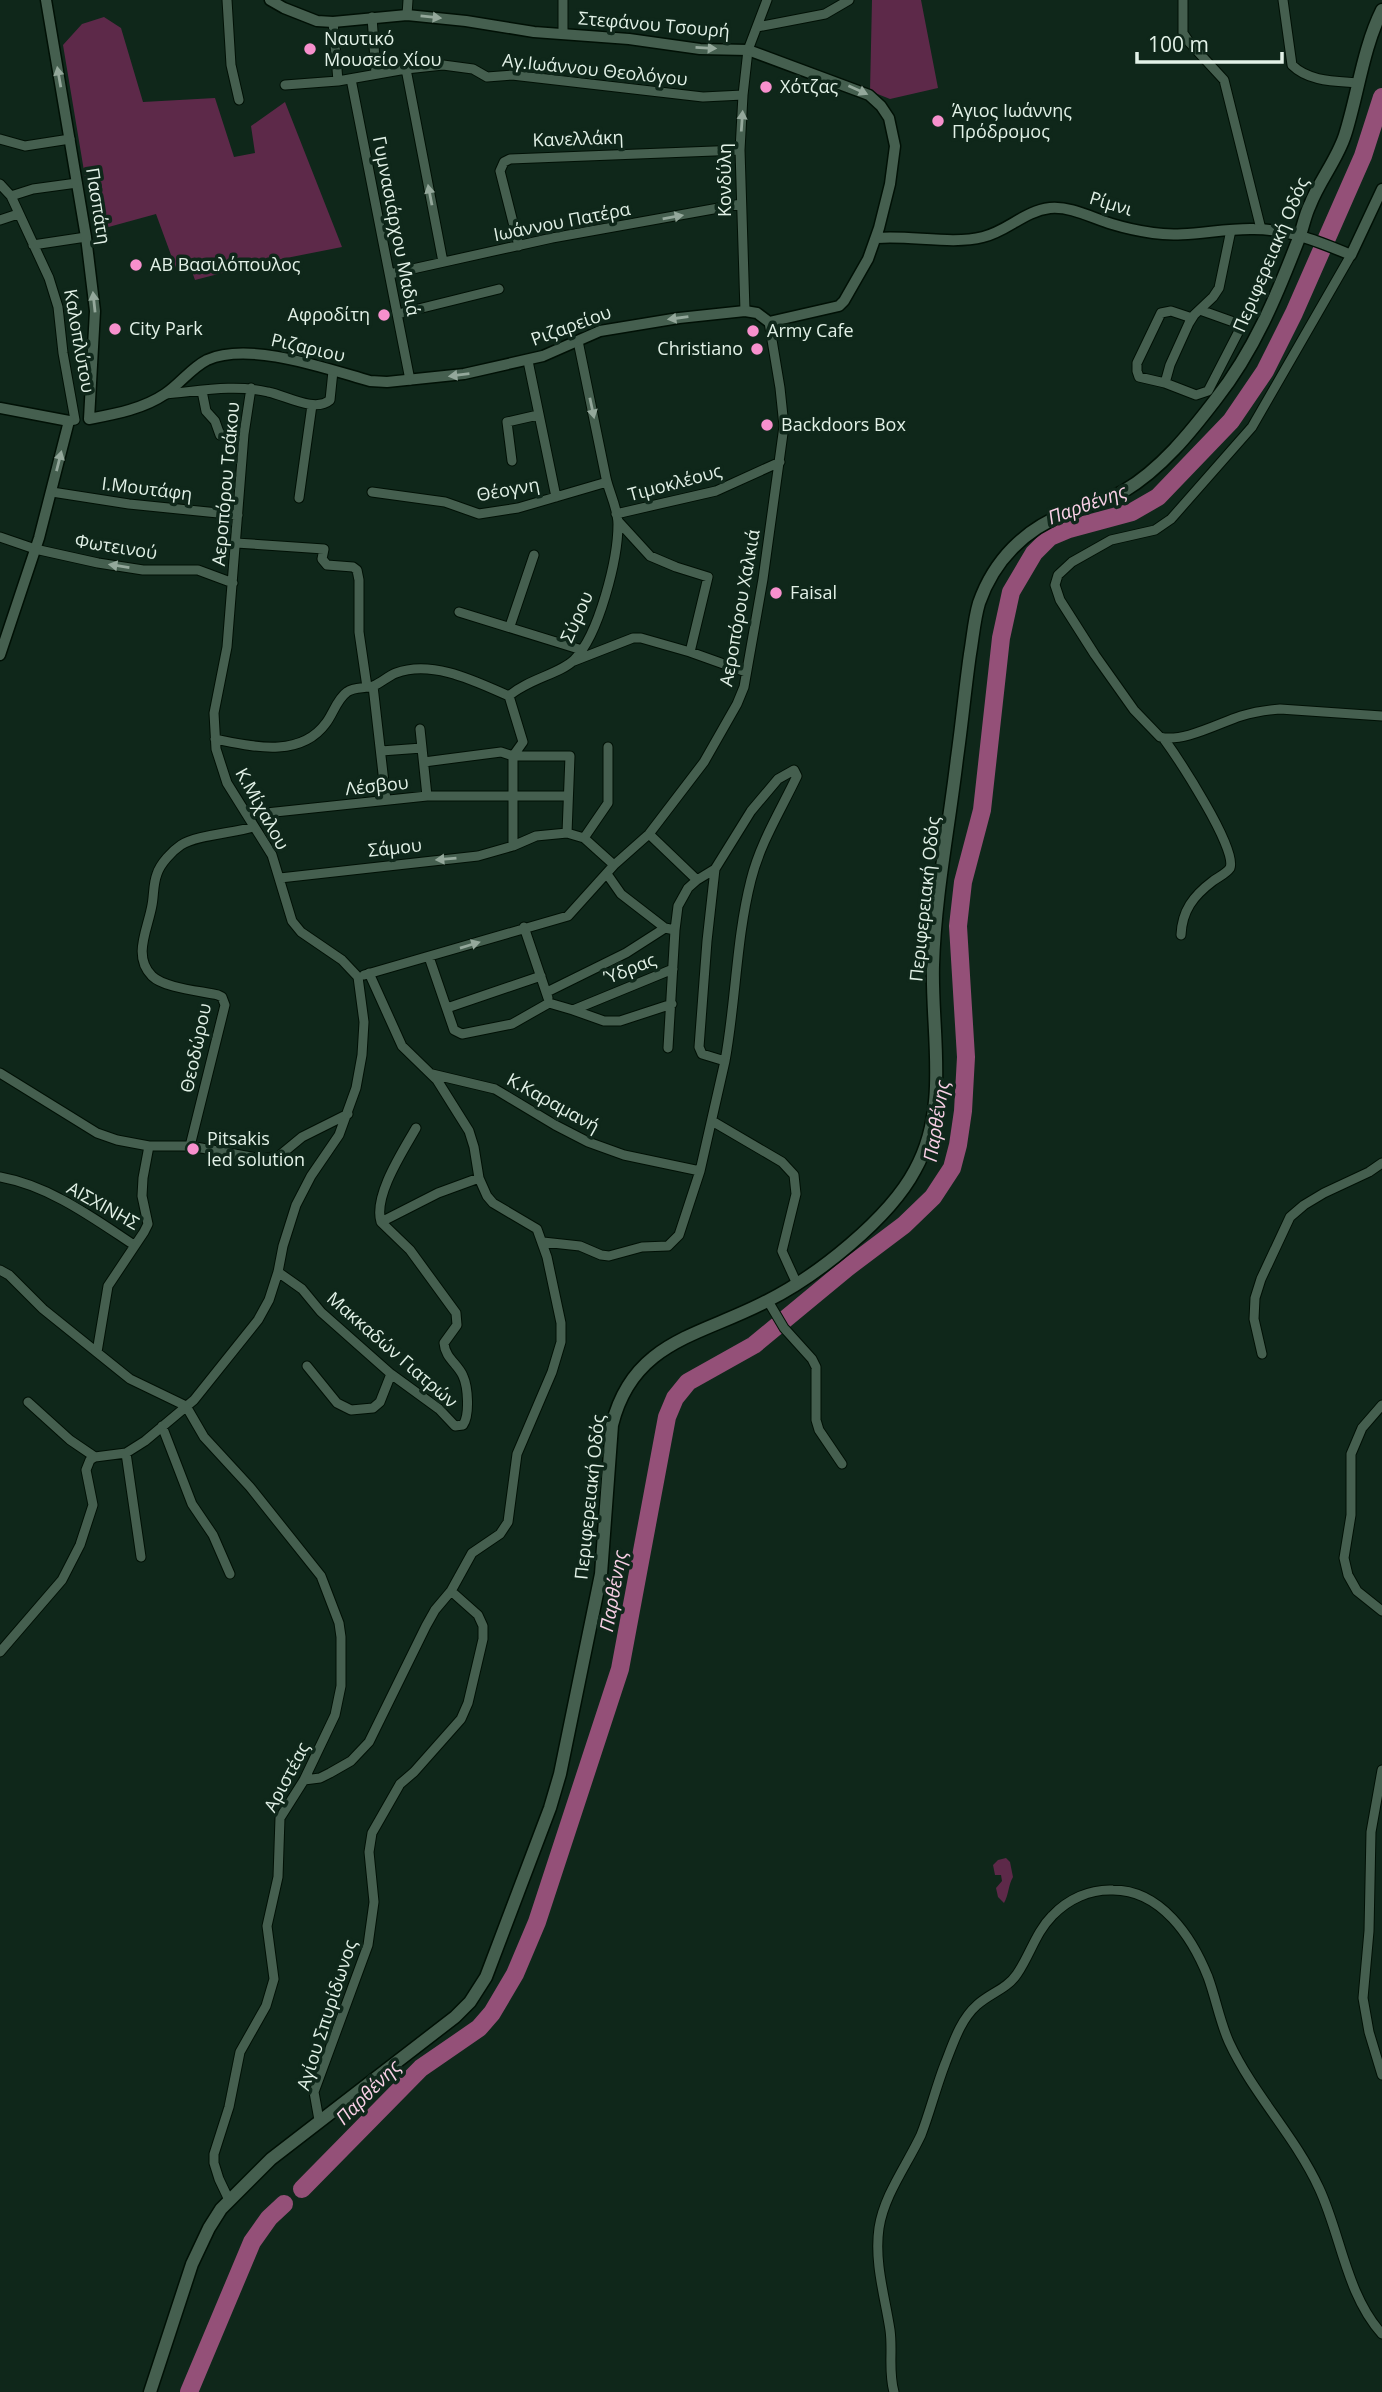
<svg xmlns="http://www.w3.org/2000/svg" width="1382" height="2392" font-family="'Open Sans',sans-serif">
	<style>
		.green { fill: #5d2949 }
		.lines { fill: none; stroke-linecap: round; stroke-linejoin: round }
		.river { stroke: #945078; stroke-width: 18 }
		.minor-casing { stroke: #001005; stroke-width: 11 }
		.tertiary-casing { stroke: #001005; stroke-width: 13 }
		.secondary-casing { stroke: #001005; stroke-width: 15 }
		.minor { stroke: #455f4f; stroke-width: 9 }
		.tertiary { stroke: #455f4f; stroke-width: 10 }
		.secondary { stroke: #455f4f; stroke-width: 12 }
		.oneway { fill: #94a89b }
		.poi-dot { fill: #f790cd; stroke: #0f271a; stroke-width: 2.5 }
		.labels { text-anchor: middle; stroke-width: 7; stroke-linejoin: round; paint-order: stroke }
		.street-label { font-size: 18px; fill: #e2f1e7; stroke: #0f271a }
		.poi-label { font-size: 18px; fill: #e2f1e7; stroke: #0f271a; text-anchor: start }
		.water-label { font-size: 19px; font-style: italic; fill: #f9d0e6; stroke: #0f271a }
	</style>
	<rect width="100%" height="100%" fill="#0f271a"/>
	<path class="green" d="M872 0H921L938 88 890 99 870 91Z
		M104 17 121 28 143 102 215 98 234 157 255 153 251 126 285 102 342 247 261 263 195 280 191 269 178 274 156 214 94 231 63 45 82 24Z
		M1006 1858 1010 1862 1013 1877C1008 1886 1009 1894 1004 1903L998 1897 996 1888 1002 1881 1001 1875H995L993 1865 998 1860Z"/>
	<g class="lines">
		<path class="river" d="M302 2189 421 2068 479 2028 492 2013 515 1974 537 1922 620 1669 667 1417 675 1398 688 1382 754 1345 847 1268 904 1225 933 1197 952 1168 958 1145 963 1111 966 1057 958 926 963 882 982 810 1001 638 1011 592 1034 553 1050 537 1069 529 1132 512 1158 497 1231 421 1265 371 1294 313 1363 156 1382 97
			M189 2392 252 2242 269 2218 284 2204"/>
		<defs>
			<path id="minor" d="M227 0 231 65 239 100
				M563 0V34
				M1183 0V33L1189 42 1224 80 1261 229
				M1283 0 1292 65C1309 82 1336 81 1359 83
				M407 15 408 0
				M372 17 376 74
				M333 22 338 81 406 69 443 65 473 69 487 77 512 75 703 97 743 95
				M757 27 825 14 849 0
				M406 69 443 262
				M351 79 410 380
				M285 85 338 81
				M0 139 25 146 70 139
				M0 184 11 196 49 278 58 307 63 353 75 420 69 421
				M11 196 33 189 77 183
				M0 220 18 214
				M33 245 86 237
				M519 246 500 171 504 162 510 159 740 150
				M1351 255 1252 427 1171 519 1155 530 1111 540 1072 562 1058 575 1055 585 1060 600 1095 655 1134 710 1160 737C1183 743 1219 723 1241 716 1254 712 1267 710 1280 709L1382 716
				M390 274 552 238 741 204
				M745 311 740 150 743 95 748 50 767 0
				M398 314 499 289
				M1192 318 1171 311 1161 313 1137 363V371L1139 377 1165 383 1170 365 1189 323 1194 315 1213 297 1219 288 1231 230
				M528 361 556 497
				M1165 383 1196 395 1208 391 1242 325 1200 310
				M202 391 206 411 215 421 220 435 244 434
				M166 394C200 391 235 384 268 392 285 395 315 413 330 400L333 371
				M512 461 507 422 538 415
				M52 492 129 504 238 515
				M372 492 445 502 479 514 518 508 607 482
				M299 498 312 405
				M616 514 716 491 780 462
				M618 521 650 556 676 567 708 577 690 652
				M0 537 35 549 98 563 143 570H198L233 583
				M236 543 324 549 322 559 327 565 353 567 357 570 359 580V632L367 687
				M459 612 582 650
				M510 626 534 555
				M574 661 633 638H641L690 652 746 672
				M373 686 386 800
				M509 696 523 742 513 756
				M420 729 427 796
				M215 739C251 746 300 759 326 723 333 714 337 699 347 692 355 686 364 689 373 686 381 683 388 676 396 673 432 659 477 682 509 696 528 679 560 674 574 660 599 635 618 559 618 524 618 509 609 492 606 478 597 432 587 387 578 341
				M1164 739C1177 757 1238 849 1230 868 1226 874 1218 877 1213 881 1193 896 1182 911 1181 935
				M381 751 422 748
				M513 756V846
				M424 762 501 752 513 756H570L567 833
				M247 815 427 796H568
				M649 834 697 880
				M584 838 608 803V747
				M607 874 621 894 665 928
				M280 878 478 856 513 846 536 836 567 833 584 838 614 865
				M524 927 548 998
				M429 957 454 1030 462 1034 512 1024 549 1003 573 1010 673 969
				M364 975 568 916 614 865 649 834 704 762 737 704 744 687 763 579 784 426 780 388 769 322
				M547 992 626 953 665 928 675 930
				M447 1008 541 976
				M573 1010 604 1021H620L672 1004
				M668 1048 675 930 678 906 688 888 697 880 715 869
				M0 1073 97 1133 117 1140 149 1146H190L262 1159 279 1156 302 1137 348 1114
				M432 1074 495 1089 555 1125 588 1142 624 1155 700 1171
				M712 1121 782 1162 794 1175 796 1194 782 1251 797 1284
				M416 1128C403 1151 373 1196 381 1222L438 1193 479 1178
				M190 1146 225 1005 222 997 218 995C201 991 164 988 152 976 132 956 148 929 152 905 154 895 153 884 157 874 160 864 172 851 181 845 196 835 234 833 253 827
				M0 1177C50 1186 93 1218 134 1245
				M543 1242 580 1246 601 1255 609 1256 642 1247 668 1246 679 1235 700 1171 725 1061 702 1054 699 1047 707 941 715 869 751 811 778 779 794 770 797 776C781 810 760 843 751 880 736 939 736 1001 725 1061
				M0 1270 9 1275 43 1309 130 1379 186 1406
				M278 1272 302 1289 321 1312 391 1374 439 1409 455 1426 463 1425C470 1415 468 1387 463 1376 458 1364 445 1358 444 1343L457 1325 456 1313 410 1250 381 1222
				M768 1301 784 1328 812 1359 816 1367V1420L819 1430 842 1464
				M97 1352 108 1286 144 1232 148 1224 142 1196 143 1178 149 1146
				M1262 1354 1254 1319 1255 1298 1261 1279 1290 1217 1304 1205 1324 1193 1369 1172 1382 1163
				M307 1366 337 1403 351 1410 373 1408 380 1402 391 1374
				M28 1402 70 1440 95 1457
				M1382 1405 1362 1428 1351 1454V1515L1344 1558 1348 1575 1357 1591 1382 1611
				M186 1406 204 1437 250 1487 321 1576 339 1623 341 1637V1686L335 1715 304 1780 280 1818 278 1877 267 1926 274 1979 266 2006 240 2052 229 2107 214 2154V2163L219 2179 229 2200
				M162 1426 192 1504 213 1535 230 1574
				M126 1453 141 1557
				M0 1652 62 1580 80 1545 93 1505 86 1470 90 1460 95 1457 126 1453 145 1441 194 1400 258 1320 269 1300 278 1272 283 1246 296 1205 311 1176 339 1135 356 1088 362 1055 364 1022 358 977 342 960 301 932 292 921 272 855 227 783 216 749 214 713 227 647 244 434 251 388
				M1382 1770 1371 1832 1369 1931 1363 1998 1369 2032 1382 2075
				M304 1780 320 1778 330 1773 351 1761 369 1742 426 1626 435 1610 451 1591
				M319 2120 314 2092 368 1945 374 1902 369 1852 372 1833 400 1784 414 1772 461 1719 468 1703 483 1639V1626L478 1615 451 1591 472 1553 500 1534 508 1522 517 1454 552 1372 561 1342V1323L547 1257 537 1229 493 1203 487 1196 479 1178 474 1147 469 1131 437 1080 402 1046 369 973
				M894 2392C888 2371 893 2351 890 2330 885 2297 874 2262 879 2228 884 2195 907 2165 921 2135 930 2112 936 2087 945 2064 953 2044 960 2020 977 2005 990 1993 1007 1989 1017 1974 1030 1955 1036 1932 1052 1916 1068 1899 1090 1889 1113 1890 1161 1890 1192 1937 1208 1977 1216 1999 1220 2022 1229 2042 1253 2094 1295 2136 1319 2188 1341 2235 1346 2294 1382 2334"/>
			<path id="tertiary" d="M46 0 86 237 95 311 89 419C115 414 143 409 165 394 180 384 191 368 207 360 250 341 327 369 370 381L387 382 464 374 543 356 600 331 679 318 745 311 757 313 769 322 839 306 844 301 868 259 879 228 890 184 895 146 889 118 881 106 869 95 748 50 700 49 629 39 534 32 466 21 407 15 333 22 317 21 284 8 270 0
				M877 238C910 235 952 245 983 237 1008 231 1024 211 1050 208 1071 206 1092 218 1112 224 1125 228 1139 231 1153 233 1187 238 1220 228 1254 229 1288 229 1320 242 1351 255L1382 189
				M0 408 69 421 39 538 0 655"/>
			<path id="secondary" d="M150 2392 192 2264 209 2228 221 2209 271 2159 455 2017 470 2002 486 1977 550 1808 560 1774 601 1574 612 1425C633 1340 701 1336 767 1301 817 1276 889 1219 915 1170 950 1107 931 1033 933 965 935 896 949 827 957 758 962 723 965 689 970 654 973 637 974 620 979 603 994 560 1025 529 1067 513 1086 506 1106 501 1124 491 1161 469 1190 433 1216 399 1254 351 1277 295 1299 238 1303 227 1305 215 1310 205 1319 181 1337 160 1345 135 1358 94 1363 48 1382 10"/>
		</defs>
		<use href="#minor" class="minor-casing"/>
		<use href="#tertiary" class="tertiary-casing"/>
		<use href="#secondary" class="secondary-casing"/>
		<use href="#minor" class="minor"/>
		<use href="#tertiary" class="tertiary"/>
		<use href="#secondary" class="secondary"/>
	</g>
	<defs><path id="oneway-solid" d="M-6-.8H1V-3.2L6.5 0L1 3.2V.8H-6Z" transform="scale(1.75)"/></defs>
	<g class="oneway">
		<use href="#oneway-solid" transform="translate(431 17) rotate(6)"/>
		<use href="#oneway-solid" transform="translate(706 48) rotate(3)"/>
		<use href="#oneway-solid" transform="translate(59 77) rotate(-100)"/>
		<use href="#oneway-solid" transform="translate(858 90) rotate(24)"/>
		<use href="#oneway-solid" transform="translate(742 121) rotate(-86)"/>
		<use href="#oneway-solid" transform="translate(430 195) rotate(-101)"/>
		<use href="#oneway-solid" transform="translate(673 217) rotate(-10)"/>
		<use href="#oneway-solid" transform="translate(94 302) rotate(-96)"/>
		<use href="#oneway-solid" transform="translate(678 318) rotate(172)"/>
		<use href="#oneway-solid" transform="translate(459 375) rotate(173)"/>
		<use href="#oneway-solid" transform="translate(592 408) rotate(78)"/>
		<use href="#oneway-solid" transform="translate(59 461) rotate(-76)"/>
		<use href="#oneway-solid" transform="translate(119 566) rotate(-171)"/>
		<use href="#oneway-solid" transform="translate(446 859) rotate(175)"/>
		<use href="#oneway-solid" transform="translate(470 945) rotate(-17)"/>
	</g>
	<g class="poi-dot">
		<circle cx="310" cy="49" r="7"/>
		<circle cx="766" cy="87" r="7"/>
		<circle cx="938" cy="121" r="7"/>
		<circle cx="136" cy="265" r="7"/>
		<circle cx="384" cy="315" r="7"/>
		<circle cx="115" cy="329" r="7"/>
		<circle cx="753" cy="331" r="7"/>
		<circle cx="757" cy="349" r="7"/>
		<circle cx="767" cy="425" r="7"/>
		<circle cx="776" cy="593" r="7"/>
		<circle cx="193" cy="1149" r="7"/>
	</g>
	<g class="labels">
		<g class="street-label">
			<text transform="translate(654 25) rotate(5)" y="6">Στεφάνου Τσουρή</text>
			<text transform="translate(595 70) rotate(6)" y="6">Αγ.Ιωάννου Θεολόγου</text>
			<text transform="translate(578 139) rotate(-2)" y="6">Κανελλάκη</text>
			<text transform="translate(725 180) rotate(-90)" y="6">Κονδύλη</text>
			<text transform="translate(1111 204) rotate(17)" y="6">Ρίμνι</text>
			<text transform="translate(98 206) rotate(81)" y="6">Πασπάτη</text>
			<text transform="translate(562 222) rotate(-11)" y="6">Ιωάννου Πατέρα</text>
			<text transform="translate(396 226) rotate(79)" y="6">Γυμνασιάρχου Μαδιά</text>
			<text transform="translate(1271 255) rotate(-67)" y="6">Περιφερειακή Οδός</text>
			<text transform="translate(571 326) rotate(-20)" y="6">Ριζαρείου</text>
			<text transform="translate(79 341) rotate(80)" y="6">Καλοπλύτου</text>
			<text transform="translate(308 348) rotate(13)" y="6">Ριζαριου</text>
			<text transform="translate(675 483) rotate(-15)" y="6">Τιμοκλέους</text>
			<text transform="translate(226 484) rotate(-85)" y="6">Αεροπόρου Τσάκου</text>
			<text transform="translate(147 489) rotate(7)" y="6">Ι.Μουτάφη</text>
			<text transform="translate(508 490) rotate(-10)" y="6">Θέογνη</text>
			<text transform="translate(116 547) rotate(9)" y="6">Φωτεινού</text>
			<text transform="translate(740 608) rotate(-80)" y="6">Αεροπόρου Χαλκιά</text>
			<text transform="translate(577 617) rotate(-66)" y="6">Σύρου</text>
			<text transform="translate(377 786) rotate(-6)" y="6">Λέσβου</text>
			<text transform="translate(262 809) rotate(61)" y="6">Κ.Μίχαλου</text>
			<text transform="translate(395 848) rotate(-6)" y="6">Σάμου</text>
			<text transform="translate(925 899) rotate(-84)" y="6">Περιφερειακή Οδός</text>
			<text transform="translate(630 969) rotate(-22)" y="6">Ύδρας</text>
			<text transform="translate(196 1048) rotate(-78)" y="6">Θεοδώρου</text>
			<text transform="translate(553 1103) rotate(29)" y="6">Κ.Καραμανή</text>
			<text transform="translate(103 1206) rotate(29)" y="6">ΑΙΣΧΙΝΗΣ</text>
			<text transform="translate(392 1350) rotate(41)" y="6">Μακκαδών Γιατρών</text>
			<text transform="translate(590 1497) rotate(-84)" y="6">Περιφερειακή Οδός</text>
			<text transform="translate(287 1777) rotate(-62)" y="6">Αριστέας</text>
			<text transform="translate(327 2015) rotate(-72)" y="6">Αγίου Σπυρίδωνος</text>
		</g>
		<g class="poi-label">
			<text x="324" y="45">Ναυτικό<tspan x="324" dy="21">Μουσείο Χίου</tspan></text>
			<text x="780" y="93">Χότζας</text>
			<text x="952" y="117">Άγιος Ιωάννης<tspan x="952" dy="21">Πρόδρομος</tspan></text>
			<text x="150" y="271">ΑΒ Βασιλόπουλος</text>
			<text x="370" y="321" text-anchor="end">Αφροδίτη</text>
			<text x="129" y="335">City Park</text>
			<text x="767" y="337">Army Cafe</text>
			<text x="743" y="355" text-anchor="end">Christiano</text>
			<text x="781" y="431">Backdoors Box</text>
			<text x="790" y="599">Faisal</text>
			<text x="207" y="1145">Pitsakis<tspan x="207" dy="21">led solution</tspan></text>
		</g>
		<g class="water-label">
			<text transform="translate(1087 504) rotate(-20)" y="7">Παρθένης</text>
			<text transform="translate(936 1121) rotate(-81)" y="7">Παρθένης</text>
			<text transform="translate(613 1591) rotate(-80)" y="7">Παρθένης</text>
			<text transform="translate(368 2092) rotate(-45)" y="7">Παρθένης</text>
		</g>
	</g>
	<path d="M1137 52v10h145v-10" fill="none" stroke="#e2f1e7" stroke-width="3.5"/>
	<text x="1148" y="52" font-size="21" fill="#e2f1e7" stroke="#0f271a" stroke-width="5" paint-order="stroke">100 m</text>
</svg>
